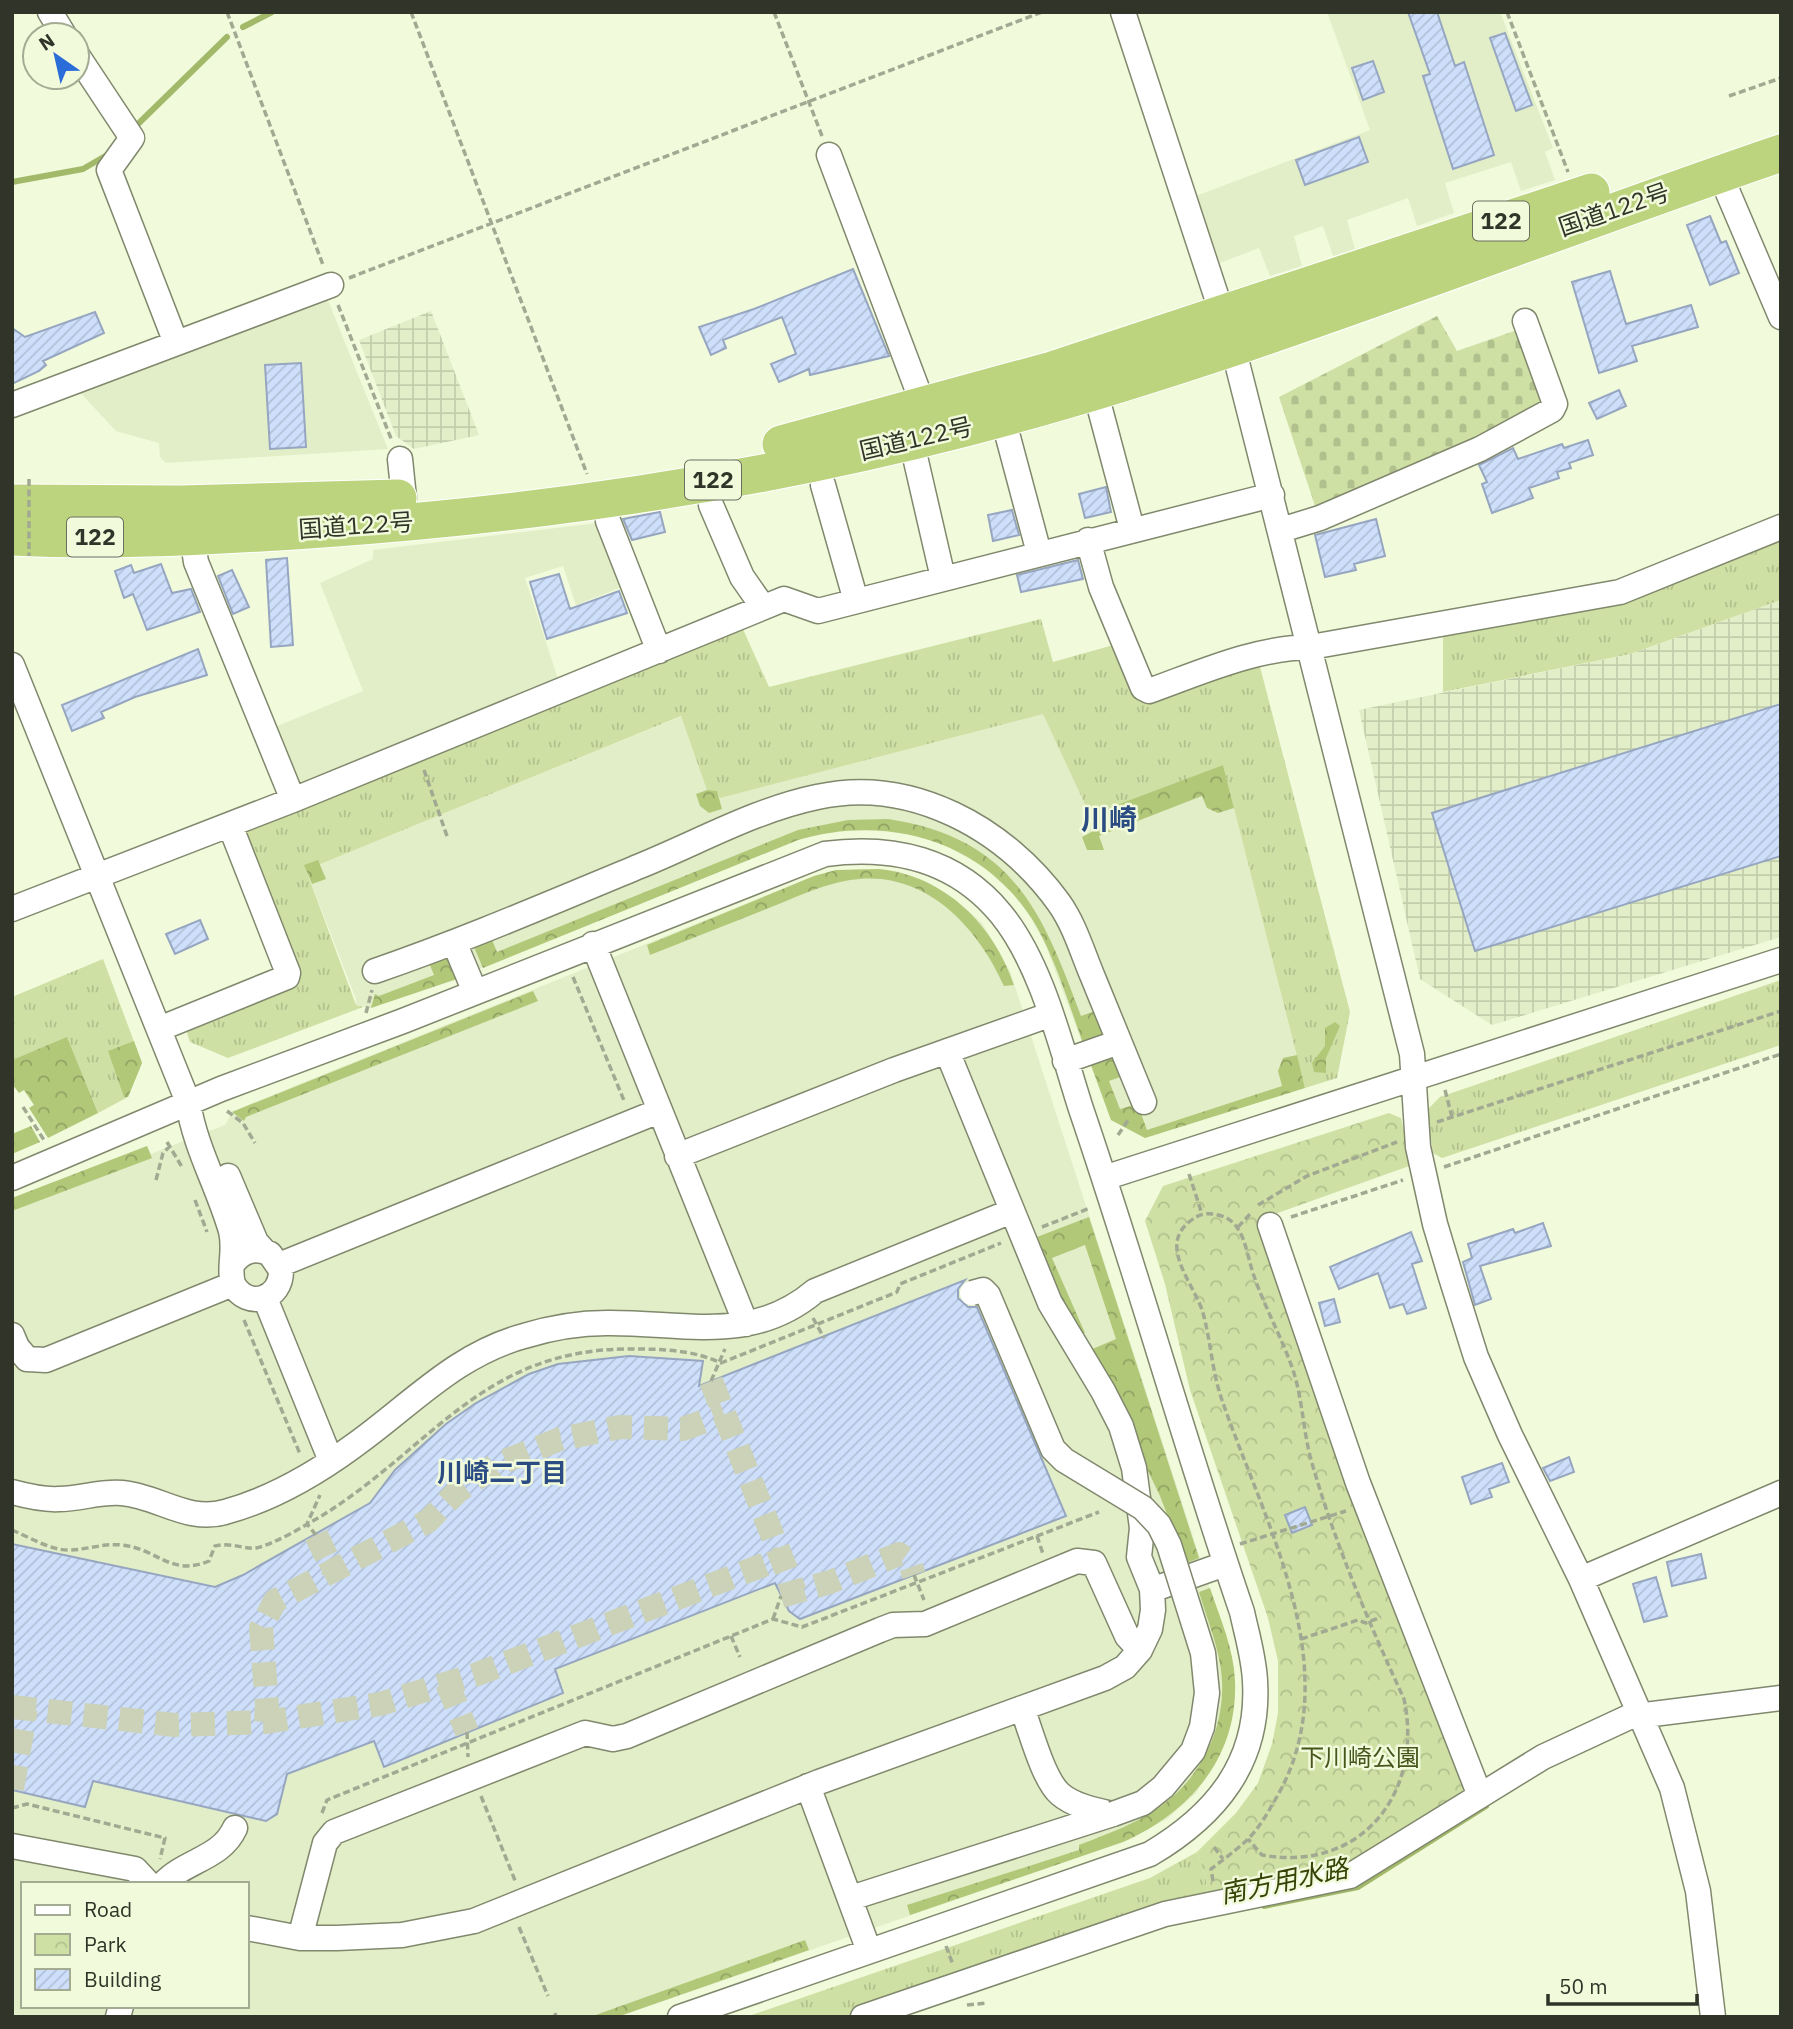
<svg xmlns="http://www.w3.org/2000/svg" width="1793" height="2029" font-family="'IBM Plex Sans','Noto Sans JP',sans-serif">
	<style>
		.built { fill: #e2eec8; fill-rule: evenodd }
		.industrial { fill: url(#industrial-grid) }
		.grass { fill: url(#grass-tufts) }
		.forest { fill: url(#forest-crowns) }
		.cemetery { fill: url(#cemetery-stones) }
		.park { fill: url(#park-crowns) }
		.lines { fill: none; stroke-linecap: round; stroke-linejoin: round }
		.stream { stroke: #a3b96a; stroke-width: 6 }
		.building { fill: url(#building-hatch); stroke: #96a6c0; stroke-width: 2 }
		.minor-tunnel { stroke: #cbd2b7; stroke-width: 24; stroke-dasharray: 24 12; stroke-linecap: butt }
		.minor-casing { stroke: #80886d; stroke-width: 27 }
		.highway-casing { stroke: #fff; stroke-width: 39 }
		.path { stroke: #a2a992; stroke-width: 3.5; stroke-dasharray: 7 3.5; stroke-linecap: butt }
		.minor { stroke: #fff; stroke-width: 24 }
		.highway { stroke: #bdd47f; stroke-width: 37 }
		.minor-bridge-casing { stroke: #80886d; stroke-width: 27; stroke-linecap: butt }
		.path-bridge { stroke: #a2a992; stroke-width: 3.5; stroke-dasharray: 7 3.5; stroke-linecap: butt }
		.minor-bridge { stroke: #fff; stroke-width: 24 }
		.labels { text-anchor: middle; stroke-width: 5; stroke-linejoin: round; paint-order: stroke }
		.shield { fill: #f1fadb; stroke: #6b6f5e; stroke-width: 2 }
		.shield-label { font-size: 23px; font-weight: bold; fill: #313428 }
		.street-label { font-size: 24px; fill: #313428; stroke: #f1fadb }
		.park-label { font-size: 24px; fill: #47551d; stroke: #f1fadb }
		.neighbourhood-label { font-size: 26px; font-weight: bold; fill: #2b4c83; stroke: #f1fadb }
		.water-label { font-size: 26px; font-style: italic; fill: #364206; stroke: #f1fadb }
		.quarter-label { font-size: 28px; font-weight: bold; fill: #2b4c83; stroke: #f1fadb }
	</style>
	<defs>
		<pattern id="industrial-grid" width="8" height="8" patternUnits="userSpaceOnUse" patternTransform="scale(1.75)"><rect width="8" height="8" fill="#e2eec8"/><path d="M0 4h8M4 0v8" fill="none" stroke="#c2cdac"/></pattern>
		<pattern id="grass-tufts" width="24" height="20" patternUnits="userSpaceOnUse" patternTransform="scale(1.75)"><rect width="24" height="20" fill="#cee0a4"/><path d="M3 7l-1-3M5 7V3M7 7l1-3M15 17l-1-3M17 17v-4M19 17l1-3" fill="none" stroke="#b1c18d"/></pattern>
		<pattern id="forest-crowns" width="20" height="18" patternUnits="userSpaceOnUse" patternTransform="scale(1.75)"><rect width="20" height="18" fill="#b2c879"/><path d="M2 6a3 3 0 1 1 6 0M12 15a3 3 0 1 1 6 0" fill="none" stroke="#91a363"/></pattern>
		<pattern id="cemetery-stones" width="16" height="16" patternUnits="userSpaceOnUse" patternTransform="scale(1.75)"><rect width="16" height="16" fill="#cee0a4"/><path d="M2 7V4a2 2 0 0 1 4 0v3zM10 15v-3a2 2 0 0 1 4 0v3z" fill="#b1c18d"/></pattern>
		<pattern id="park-crowns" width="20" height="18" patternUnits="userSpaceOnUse" patternTransform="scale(1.75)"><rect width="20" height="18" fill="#cee0a4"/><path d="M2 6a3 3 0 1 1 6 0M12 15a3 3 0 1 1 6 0" fill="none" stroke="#b1c18d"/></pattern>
		<pattern id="building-hatch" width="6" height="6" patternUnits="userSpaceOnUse" patternTransform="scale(1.75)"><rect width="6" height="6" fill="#cedffb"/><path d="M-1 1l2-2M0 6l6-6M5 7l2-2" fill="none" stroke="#b1c0d7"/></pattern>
	</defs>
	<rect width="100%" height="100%" fill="#f1fadb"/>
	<path class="built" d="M1327 12H1500L1553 148 1545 152 1555 180 1521 191 1511 162 1445 183 1454 213 1417 226 1408 198 1347 220 1355 249 1333 256 1323 226 1294 236 1302 266 1270 276 1259 248 1220 263 1196 196 1370 130Z
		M325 293 388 449 166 463 160 457 159 443 116 431 76 388Z
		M598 523 624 586 576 605 563 566 525 578 558 679 293 788 270 729 363 691 320 583 373 559V550Z
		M1044 714 1223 765 1305 1088 1145 1138 1111 1120 1046 946 1030 916 1013 894 985 868 949 847 908 832 883 829 839 830 798 840 467 974 371 1008 356 1005V999L306 870 682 716Z
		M856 869 897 871 923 880 956 900 982 923 1010 971 1231 1654 1234 1705 1224 1745 1196 1793 1167 1819 1123 1842 617 2017H12V1198L147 1146 151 1154 181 1142 225 1125 233 1111 814 876ZM23 1884H247V2006H23Z"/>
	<path class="industrial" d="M431 311 479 435 414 449 396 436 359 340Z
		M1781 600V937L1492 1025 1420 979 1359 710 1630 654Z"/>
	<path class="grass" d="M1781 535V600L1630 654 1443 692V632Z
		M1041 619 1053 662 1117 644 1142 701 1259 663 1350 1012 1337 1078 1305 1088 1223 765 1090 815 1043 714 720 798 717 791 707 790 681 716 664 723 306 870 356 1005 363 1007 228 1058 190 1042 184 1024 298 978 237 830 742 627 769 687Z
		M103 959 142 1063 128 1097 98 1113 67 1038 12 1060V997Z
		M1781 980V1045L1442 1158 1433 1153 1427 1110 1440 1097Z
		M1197 1852 1205 1875 1209 1901 849 2017H746L1150 1878Z"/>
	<path class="forest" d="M1223 765 1234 808 1218 813 1207 808 1202 796 1099 836 1104 850H1087L1082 837 1095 830 1090 815Z
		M707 790 717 791 722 809 709 813 700 806 696 794Z
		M888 819C1013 838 1042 911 1081 1016L1095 1011 1103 1034 1083 1043C1069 1005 1057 964 1038 929 989 842 890 813 798 840L483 968 473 945 491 937 497 952 798 830 848 820Z
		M318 860 326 879 312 884 304 865Z
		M879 869C944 876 993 923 1014 985L1004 986C977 925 923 868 850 880 820 885 792 899 764 910 726 925 688 940 650 955L647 945 814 876 836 870Z
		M447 956 457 979 371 1008 375 994 379 996 434 975 429 963Z
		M533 991 538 1001 246 1117 244 1121 232 1112Z
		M1335 1022 1340 1026 1326 1058V1073L1314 1072 1312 1063 1325 1046V1028Z
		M67 1037 98 1113 48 1138 29 1108 34 1105 24 1090 19 1093 12 1084V1060Z
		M134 1041 142 1063 128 1097H124L108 1051Z
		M1297 1055 1305 1088 1145 1138 1111 1120 1091 1065 1112 1056 1120 1077 1109 1081 1120 1109 1133 1105 1139 1108 1147 1130 1282 1086 1278 1071 1283 1058Z
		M31 1126 40 1142 12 1154V1134Z
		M147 1146 152 1158 12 1211V1198Z
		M1089 1217 1199 1558 1186 1563 1160 1496 1090 1350 1116 1339 1085 1245 1052 1258 1085 1333H1081L1059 1299 1037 1237Z
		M1210 1588C1220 1618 1234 1649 1235 1681 1238 1758 1189 1813 1123 1842L910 1915 907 1905 1079 1850V1845C1107 1834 1136 1824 1161 1806 1205 1775 1230 1717 1220 1664 1216 1640 1206 1616 1199 1592Z
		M805 1940 809 1950 617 2017H590Z"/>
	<path class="cemetery" d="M1437 316 1457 351 1520 329 1546 405 1317 512 1279 397Z"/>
	<path class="park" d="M1389 1113 1401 1118 1412 1165 1258 1220 1359 1510 1469 1786 1467 1798 1359 1865 1209 1901 1205 1875 1197 1852 1236 1813 1258 1783 1272 1744 1278 1713V1661L1268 1618 1190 1390 1165 1284 1145 1221 1163 1186Z"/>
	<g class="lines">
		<path class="stream" d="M243 27 272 12
			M139 123 227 37
			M12 182 83 169 107 155
			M1264 1906 1358 1887 1486 1806"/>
	</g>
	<path class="building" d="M1408 12H1437L1455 66 1464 62 1494 155 1453 169 1423 76 1430 74Z
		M1505 33 1532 105 1516 111 1490 38Z
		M1373 61 1384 92 1363 100 1352 68Z
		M1359 137 1368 162 1305 185 1296 160Z
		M1710 216 1721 243 1726 241 1739 273 1710 285 1687 225Z
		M853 269 889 356 810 375 809 369 779 382 771 364 796 354 782 317 723 340 726 348 711 355 699 327 754 309Z
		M1610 271 1626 324 1691 305 1698 327 1632 346 1637 361 1599 373 1572 282Z
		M95 312 104 333 43 361 46 365 39 371 12 384V328L25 337Z
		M301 363 306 447 270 449 265 365Z
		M1619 390 1626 406 1597 419 1589 403Z
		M1588 440 1593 455 1569 463 1571 468 1557 472 1559 478 1529 488 1533 498 1492 513 1482 484 1487 482 1479 465 1513 448 1518 459 1562 444 1564 448Z
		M1106 487 1111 512 1085 518 1079 494Z
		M1012 510 1019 535 993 541 988 515Z
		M660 512 665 532 632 540 623 519Z
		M1376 519 1385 556 1354 564 1356 570 1325 577 1315 535Z
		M287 558 293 645 271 647 266 560Z
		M1078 560 1083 579 1021 592 1017 575Z
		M161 564 172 593 191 589 200 612 147 630 133 594 124 598 115 571 131 565 134 573Z
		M232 570 249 607 233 614 218 576Z
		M559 574 570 609 619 591 627 613 547 639 530 582Z
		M198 649 207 675 135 697 101 712 104 718 72 731 62 705Z
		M1781 704V856L1475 951 1432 813Z
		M200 920 208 939 175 954 166 934Z
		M1543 1223 1551 1246 1480 1266 1491 1299 1475 1305 1463 1262 1472 1258 1468 1244 1513 1229 1515 1233Z
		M1411 1232 1422 1261 1412 1264 1426 1308 1407 1314 1403 1304 1390 1308 1378 1273 1339 1289 1330 1267Z
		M965 1280 958 1289V1298L968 1307H977L1066 1516 800 1619 789 1611 775 1583 555 1669 563 1693 384 1767 374 1741 287 1774 277 1814 266 1821 93 1781 85 1807 12 1790V1544L215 1587 243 1575 370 1503 395 1470 446 1424 476 1403 529 1374 558 1364 629 1356 703 1361 699 1386Z
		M1334 1299 1340 1322 1325 1326 1319 1303Z
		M1569 1457 1574 1472 1550 1481 1543 1468Z
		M1502 1463 1509 1482 1489 1489 1492 1497 1471 1504 1462 1477Z
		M1305 1507 1312 1525 1292 1533 1285 1515Z
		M1701 1554 1706 1578 1672 1586 1667 1562Z
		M1656 1577 1667 1616 1644 1622 1633 1584Z"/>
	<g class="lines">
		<path class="minor-tunnel" d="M711 1381 795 1592
			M316 1535 333 1570
			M781 1596 830 1582 899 1554 909 1561 914 1575
			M447 1683 467 1732
			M12 1707 175 1725 266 1722 380 1704 475 1675 782 1558
			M266 1722 267 1705 261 1628 275 1601 428 1521 458 1491 496 1465 560 1439 620 1427 683 1429 724 1414
			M12 1789 26 1709"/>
		<defs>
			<path id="minor" d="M50 12 64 35
				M1123 12 1233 347 1412 1054 1418 1147 1435 1224 1450 1274 1476 1357 1510 1435 1581 1579 1672 1788 1698 1891 1713 2017
				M77 55 132 138 109 170 176 343
				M829 155 924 407
				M1720 174 1781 317
				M12 405 331 285
				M1100 409 1132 529
				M1008 437 1039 553
				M400 459 404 498
				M916 461 943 578
				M823 485 856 601
				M606 499 608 521 659 651
				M711 505 742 577 763 607
				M1281 530 1320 518 1480 449 1552 410 1555 404 1525 321
				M192 536 196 562 293 800
				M1088 540 1101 587 1143 688 1149 691C1202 672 1254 648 1311 647L1620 592 1781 527
				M12 665 188 1102C195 1148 218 1186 231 1231 236 1252 228 1267 233 1284 247 1310 282 1300 281 1270L270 1254C257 1247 244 1249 234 1262
				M12 909 293 800 784 599 818 611 1272 495
				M454 942 475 992
				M593 944 746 1324
				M375 971C465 940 553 902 640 866 699 842 755 810 817 797 911 776 1005 828 1059 903 1074 924 1082 951 1092 975 1110 1018 1127 1060 1144 1102
				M159 1029 287 977 288 973 230 825
				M1065 1061 1119 1042
				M677 1156 894 1070 1049 1015
				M228 1176 256 1242 264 1251
				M12 1178 221 1089 403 1021 825 854C892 845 956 859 1001 914 1042 964 1061 1047 1081 1109 1138 1276 1185 1445 1242 1612 1247 1635 1254 1658 1255 1681 1260 1762 1216 1815 1150 1854L680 2017
				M1104 1178 1781 960
				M1270 1225 1358 1483 1480 1796
				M279 1265 659 1111
				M265 1298 331 1461
				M12 1335 17 1347 27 1359 46 1360 233 1284
				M12 1492C27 1496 44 1500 59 1499 81 1499 100 1491 122 1493 158 1496 188 1523 225 1512 269 1500 315 1474 352 1447 409 1407 454 1355 524 1336 550 1328 580 1323 607 1323 683 1322 751 1345 815 1291L1012 1211
				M1581 1579 1781 1493
				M1160 1587 1225 1564
				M1022 1708C1031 1731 1043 1779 1060 1794 1074 1806 1095 1810 1112 1814
				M808 1786 869 1951
				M12 1846 135 1869 149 1884
				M163 1884C185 1860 221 1859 235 1828
				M851 1898 1113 1814
				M247 1928 300 1938H337L402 1935 474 1921 819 1782 1105 1678 1125 1667 1140 1650 1150 1629 1153 1610 1152 1589 1139 1557 1142 1528 1134 1468 1121 1426 1103 1391 1050 1303 947 1051
				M300 1938 325 1843 334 1832 585 1733 613 1739 627 1736 880 1630 893 1625 925 1624 1077 1561 1094 1563 1127 1636 1140 1650
				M118 2017 121 2006
				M863 2017 1165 1914 1350 1876 1543 1757 1629 1717 1781 1698"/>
			<path id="highway" d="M781 444 1052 370 1591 192
				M12 503 180 504 398 498
				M12 537C115 542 221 536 323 529 539 514 756 482 965 428 1243 356 1510 245 1781 153"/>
		</defs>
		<use href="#minor" class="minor-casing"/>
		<use href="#highway" class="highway-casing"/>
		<path class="path" d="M227 12 323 265
			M411 12 587 474
			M774 12 822 136
			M1507 12 1568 172
			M1729 96 1781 78
			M349 278 1042 12
			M338 305 392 441
			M424 770 448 839
			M573 977 625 1103
			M366 1013 372 990
			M1445 1090 1452 1117
			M23 1107 44 1140
			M227 1111 243 1123 255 1143
			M1437 1122 1781 1011
			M1118 1135 1129 1119
			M167 1142 182 1167
			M1444 1167 1781 1054
			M1189 1174 1202 1214
			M156 1180 163 1153 169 1147
			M195 1200 207 1232
			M1258 1205 1307 1176 1397 1142
			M1291 1217 1403 1180
			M1042 1227 1090 1208
			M1238 1227 1251 1213
			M813 1318 824 1338
			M244 1320 300 1454
			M711 1381 725 1349
			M12 1530C29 1537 50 1550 68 1550 87 1550 103 1543 122 1545 158 1549 171 1577 209 1561L215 1546C233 1542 246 1550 256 1548 275 1544 306 1525 323 1515 432 1447 483 1350 627 1349 659 1349 691 1349 721 1363L897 1292 900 1284 1001 1243
			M316 1535 307 1524 320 1495
			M1037 1536 1043 1554
			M1240 1544 1346 1511
			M914 1575 924 1600
			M773 1619 781 1596
			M731 1636 740 1657
			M1301 1639 1358 1620 1366 1623 1381 1617
			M467 1732 468 1757
			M481 1796 516 1883
			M12 1808 27 1804 165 1838 160 1859
			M322 1813 327 1800 773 1619 802 1627 1099 1512
			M1214 1847 1223 1859
			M1213 1881 1211 1869C1223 1860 1235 1851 1246 1841 1258 1830 1267 1814 1275 1800 1351 1673 1264 1523 1222 1400 1212 1372 1211 1342 1203 1313 1195 1285 1158 1247 1189 1222 1198 1214 1207 1212 1218 1215 1245 1220 1246 1254 1254 1276 1265 1308 1282 1338 1293 1370 1303 1400 1303 1433 1312 1463 1335 1544 1369 1623 1404 1699 1424 1793 1361 1873 1262 1855L1248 1839
			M519 1927 548 1996
			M946 1946 953 1965
			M967 2005 987 2003
			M555 2013 556 2017"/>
		<use href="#minor" class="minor"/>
		<use href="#highway" class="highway"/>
		<defs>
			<path id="minor-bridge" d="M972 1293 983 1290 988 1295 1053 1449 1064 1460 1143 1508 1159 1525 1169 1545 1203 1653 1207 1693 1202 1727 1193 1751 1163 1787 1143 1803 1113 1814"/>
		</defs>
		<use href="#minor-bridge" class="minor-bridge-casing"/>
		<path class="path-bridge" d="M29 479V556"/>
		<use href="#minor-bridge" class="minor-bridge"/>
	</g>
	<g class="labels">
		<g class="shield">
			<rect x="1473" y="201.5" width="56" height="39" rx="5"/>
			<rect x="685" y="460.5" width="56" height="39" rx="5"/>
			<rect x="67" y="517.5" width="56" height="39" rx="5"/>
		</g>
		<g class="shield-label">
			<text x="1501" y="229">122</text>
			<text x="713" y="488">122</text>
			<text x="95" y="545">122</text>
		</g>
		<g class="street-label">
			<text transform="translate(1614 210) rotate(-19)" y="8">国道122号</text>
			<text transform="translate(916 439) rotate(-13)" y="8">国道122号</text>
			<text transform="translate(356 526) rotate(-4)" y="8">国道122号</text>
		</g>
		<g class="park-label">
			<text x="1360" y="1766">下川崎公園</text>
		</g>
		<g class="neighbourhood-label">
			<text x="502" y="1482">川崎二丁目</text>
		</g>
		<g class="water-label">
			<text transform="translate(1284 1881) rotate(-12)" y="9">南方用水路</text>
		</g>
		<g class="quarter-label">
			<text x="1109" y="829">川崎</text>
		</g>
	</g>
	<rect width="1793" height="2029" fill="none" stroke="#313428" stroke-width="28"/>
	<rect x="21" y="1882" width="228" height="126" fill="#f1fadb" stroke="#a4ab93" stroke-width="2"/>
	<rect x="35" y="1905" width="35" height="10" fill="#ffffff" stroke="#a4ab93" stroke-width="2"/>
	<text x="84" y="1917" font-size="21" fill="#313428">Road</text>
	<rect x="35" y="1934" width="35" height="21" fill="url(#park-crowns)" stroke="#a4ab93" stroke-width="2"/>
	<text x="84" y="1952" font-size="21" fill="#313428">Park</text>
	<rect x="35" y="1969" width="35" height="21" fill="url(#building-hatch)" stroke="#a4ab93" stroke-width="2"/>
	<text x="84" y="1987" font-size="21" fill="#313428">Building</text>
	<g transform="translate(56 56) rotate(326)"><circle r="33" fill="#f1fadb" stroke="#a4ab93" stroke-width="2"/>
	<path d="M0-5L12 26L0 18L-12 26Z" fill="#2a6dd9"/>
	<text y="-10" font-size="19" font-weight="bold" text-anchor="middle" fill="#313428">N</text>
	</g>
	<path d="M1548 1994v10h149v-10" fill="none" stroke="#313428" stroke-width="3.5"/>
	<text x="1559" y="1994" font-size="21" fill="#313428" stroke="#f1fadb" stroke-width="5" paint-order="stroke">50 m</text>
</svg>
